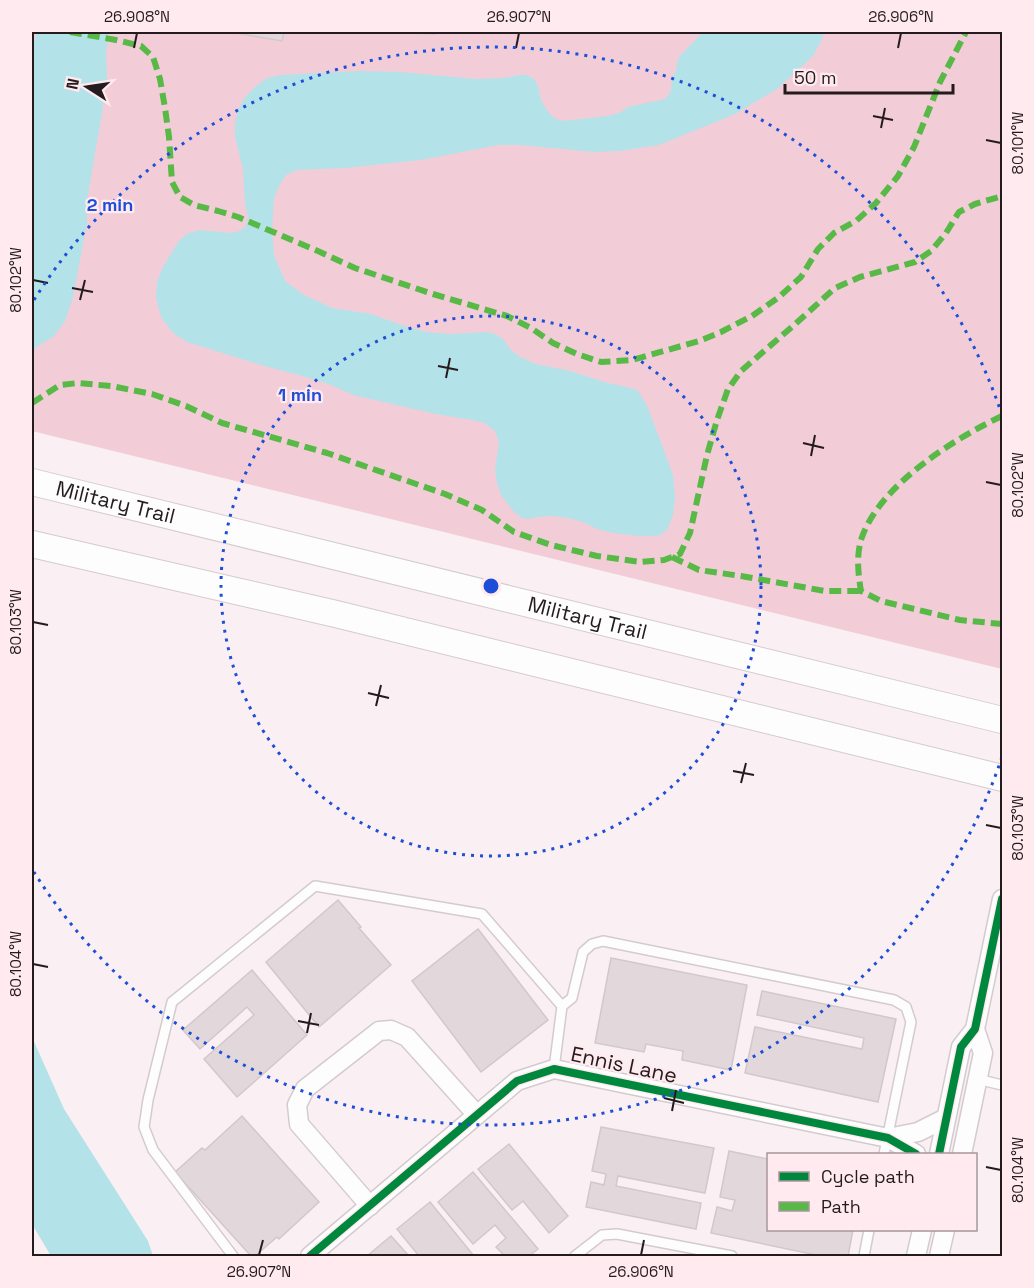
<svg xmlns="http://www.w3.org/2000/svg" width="1034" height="1288" font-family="'Space Grotesk',sans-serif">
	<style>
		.green { fill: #f2cdd8 }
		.water { fill: #b3e2e8 }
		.building { fill: #e2d8db; stroke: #d2c8cc; stroke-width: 1.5 }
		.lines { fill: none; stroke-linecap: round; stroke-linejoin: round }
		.lane-casing { stroke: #d4cbce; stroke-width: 12 }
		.street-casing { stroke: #d4cbce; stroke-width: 21 }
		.secondary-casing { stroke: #d4cbce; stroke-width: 28 }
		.lane { stroke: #fefdfd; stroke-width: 9 }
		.street { stroke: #fefdfd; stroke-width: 18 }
		.secondary { stroke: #fefdfd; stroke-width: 26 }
		.quiet { stroke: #58b947; stroke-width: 6; stroke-dasharray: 12 6; stroke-linecap: butt }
		.cycleway-casing { stroke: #ffeaef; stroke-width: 11 }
		.cycleway { stroke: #00873e; stroke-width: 8 }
		.ticks { fill: none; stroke: #241b1e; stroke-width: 2 }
		.ring { fill: none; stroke: #1d4ed8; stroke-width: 3; stroke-dasharray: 3 6 }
		.labels { text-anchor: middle; stroke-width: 4.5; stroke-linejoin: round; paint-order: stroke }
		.street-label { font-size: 21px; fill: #241b1e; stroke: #ffeaef }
		.centre { fill: #1d4ed8; stroke: #ffeaef; stroke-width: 3 }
		.ring-label { font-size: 18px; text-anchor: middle; font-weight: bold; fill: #1d4ed8; stroke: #ffeaef; stroke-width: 4.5; stroke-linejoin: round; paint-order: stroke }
		.neatline { fill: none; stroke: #241b1e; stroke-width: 2 }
		.ticks-label { font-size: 15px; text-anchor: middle; fill: #241b1e }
	</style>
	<rect width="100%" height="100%" fill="#faeff2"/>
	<path class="green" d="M32 32H1002V669L32 431Z"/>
	<path class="water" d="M37 32H109L106 54 107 77 103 107 87 200V223L73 297 65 321 54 336 32 350V49Z
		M703 32H824L822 39 813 56 777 89 735 114 659 145 619 151 594 152 521 145H498L421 160 345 168 297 170 286 175 279 186 274 199 272 228 274 255 285 281 304 295 332 308 371 314 407 327 427 332 451 334 485 332 495 334 503 339 511 350 520 357 536 364 570 371 608 383 635 389 639 392 648 408 673 475 675 497 673 515 667 530 658 536H639L613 533 597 529 583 522 568 518 551 516 537 517 528 519 522 518 514 512 501 495 497 483 495 470 499 442 495 431 485 423 472 420 436 414 353 395 331 385 313 379 261 365 187 342 173 333 161 317 156 298 157 282 163 267 178 242 188 233 201 230 230 233 240 231 246 226 248 216 245 204 243 169 235 137V124L238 109 245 97 255 87 267 78 281 75 360 71 400 72 476 79 504 78 519 75H527L534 79 538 86 540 97 546 109 554 118 563 121 608 116 619 113 628 107 665 99 671 91 672 76 676 72 677 63 679 57Z
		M32 1037 64 1109 148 1241 153 1256H51L32 1224Z"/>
	<path class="building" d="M230 32H284L282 41Z
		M392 32H435V34Z
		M338 900 361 927 359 928 391 965 319 1027 266 962Z
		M478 929 548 1020 481 1072 412 981Z
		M611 958 747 985 731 1070 682 1060 683 1051 646 1044 644 1052 595 1043Z
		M252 970 307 1035 237 1097 204 1059 254 1015 247 1007 200 1049 183 1030Z
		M762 991 896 1019 878 1102 745 1073 755 1027 862 1049 864 1038 757 1015Z
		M242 1116 319 1202 279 1239 277 1237 255 1256H251L175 1172 202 1148 205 1150Z
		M601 1127 714 1148 705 1193 618 1176 616 1186 701 1203 696 1229 586 1207 591 1182 604 1185 606 1174 592 1171Z
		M509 1144 568 1216 549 1233 523 1201 512 1210 478 1169Z
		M729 1151 768 1159V1230H853L848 1256H821L711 1233 717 1207 732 1211 735 1200 720 1197Z
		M473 1172 538 1249 529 1256H505L496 1247 506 1238 495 1225 473 1244 438 1202Z
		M430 1202 474 1256H419L397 1229Z
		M391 1236 409 1256H367Z"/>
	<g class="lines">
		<defs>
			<path id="lane" d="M562 1006 572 998 583 952 592 944 603 941 894 1000 906 1007 911 1022 884 1154
				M977 1079 1002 1085
				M233 1256 153 1150 144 1127 148 1100 172 1002 315 886 482 914 562 1006 554 1069
				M575 1256 602 1235 617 1234 732 1256
				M864 1256 869 1230"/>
			<path id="street" d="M888 1138 918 1132 946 1118
				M939 1154 961 1047 975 1029 1002 899
				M962 1154 983 1053 975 1029
				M370 1206 299 1124 297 1105 305 1089 379 1031 391 1030 407 1037 477 1115
				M310 1256 517 1081 554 1069 888 1138 916 1154
				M916 1256 922 1230
				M939 1256 945 1230"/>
			<g id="secondary">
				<path id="s1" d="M32 482 1002 720"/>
				<path d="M32 544 336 614 1002 778"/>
			</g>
		</defs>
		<use href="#lane" class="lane-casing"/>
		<use href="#street" class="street-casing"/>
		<use href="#secondary" class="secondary-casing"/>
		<use href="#lane" class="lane"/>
		<use href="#street" class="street"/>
		<use href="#secondary" class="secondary"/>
		<path class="quiet" d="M70 32 116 40 141 46 153 57 160 79 165 108 169 137 172 182 180 197 194 205 218 211 238 217 320 252 355 268 433 294 507 316 531 328 553 343 577 354 601 362 632 360 699 341 721 332 752 316 779 297 801 277 818 249 834 233 856 221 876 203 898 176 914 147 940 82 966 32
			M32 403 60 385 78 383 111 386 152 394 186 406 222 423 327 453 445 494 482 510 514 532 551 545 597 556 641 562 664 560 680 554 690 533 707 455 717 420 728 389 741 371 793 326 835 288 860 277 915 262 931 251 946 233 959 212 975 204 1002 196
			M1002 416C954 439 881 484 862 537 856 554 858 573 861 591L881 601 960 620 1002 624
			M672 557 699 570 741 576 825 591H861"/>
		<defs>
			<path id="cycleway" d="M939 1154 961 1047 975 1029 1002 899
				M310 1256 517 1081 554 1069 888 1138 916 1154"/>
		</defs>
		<use href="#cycleway" class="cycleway-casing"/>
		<use href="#cycleway" class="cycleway"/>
	</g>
	<path class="ticks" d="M134 48 137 33M516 48 519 33M898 48 901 33M873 116 893 120M881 128 885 108M986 140 1001 143M33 280 48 283M72 288 93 292M80 300 85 280M438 366 458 370M446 378 450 358M803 443 824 448M811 456 815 435M986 482 1001 485M33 622 48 625M368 693 389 698M376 706 381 685M733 771 754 775M741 783 746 763M986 825 1001 828M33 964 48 967M298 1021 319 1025M307 1033 311 1013M664 1098 684 1103M672 1111 676 1090M986 1167 1001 1170M259 1255 263 1240M641 1255 644 1240"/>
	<g class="ring">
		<circle cx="491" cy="586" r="270"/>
		<path d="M1002 757A539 539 0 0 1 34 872M34 300A539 539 0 0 1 1002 415"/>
	</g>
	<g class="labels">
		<g class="street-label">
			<text dy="7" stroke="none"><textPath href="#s1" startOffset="86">Military Trail</textPath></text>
			<text dy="7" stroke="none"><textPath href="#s1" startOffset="572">Military Trail</textPath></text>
			<text transform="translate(624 1065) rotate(12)" y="7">Ennis Lane</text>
		</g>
	</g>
	<circle cx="491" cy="586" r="9" class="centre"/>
	<g class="ring-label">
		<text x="110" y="211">2 min</text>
		<text x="300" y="401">1 min</text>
	</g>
	<rect width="1034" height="1288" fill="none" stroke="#ffeaef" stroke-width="66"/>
	<rect x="767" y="1153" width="210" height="78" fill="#ffeaef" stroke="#a7979b" stroke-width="1.5"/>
	<rect x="779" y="1172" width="30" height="9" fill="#00873e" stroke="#a7979b" stroke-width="1.5"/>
	<text x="821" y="1183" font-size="18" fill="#241b1e">Cycle path</text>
	<rect x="779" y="1202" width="30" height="9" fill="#58b947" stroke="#a7979b" stroke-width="1.5"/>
	<text x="821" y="1213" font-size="18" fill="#241b1e">Path</text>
	<g transform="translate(87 87) rotate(282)" stroke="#ffeaef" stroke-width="4.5" paint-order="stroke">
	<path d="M0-4.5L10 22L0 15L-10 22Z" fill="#241b1e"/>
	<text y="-9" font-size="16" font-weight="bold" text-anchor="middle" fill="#241b1e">N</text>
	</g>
	<path d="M785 84v9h168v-9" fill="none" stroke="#241b1e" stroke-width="3"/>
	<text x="794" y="84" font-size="18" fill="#241b1e" stroke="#ffeaef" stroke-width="4.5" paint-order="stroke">50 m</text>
	<rect x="33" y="33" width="968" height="1222" class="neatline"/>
	<g class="ticks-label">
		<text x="137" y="22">26.908°N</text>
		<text x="519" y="22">26.907°N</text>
		<text x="901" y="22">26.906°N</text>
		<text transform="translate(1018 143) rotate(-90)" y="5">80.101°W</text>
		<text transform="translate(16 280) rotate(-90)" y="5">80.102°W</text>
		<text transform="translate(1018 485) rotate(-90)" y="5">80.102°W</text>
		<text transform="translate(16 622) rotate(-90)" y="5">80.103°W</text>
		<text transform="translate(1018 828) rotate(-90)" y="5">80.103°W</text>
		<text transform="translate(16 964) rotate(-90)" y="5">80.104°W</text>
		<text transform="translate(1018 1170) rotate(-90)" y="5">80.104°W</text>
		<text x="259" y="1277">26.907°N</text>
		<text x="641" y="1277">26.906°N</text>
	</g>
</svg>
